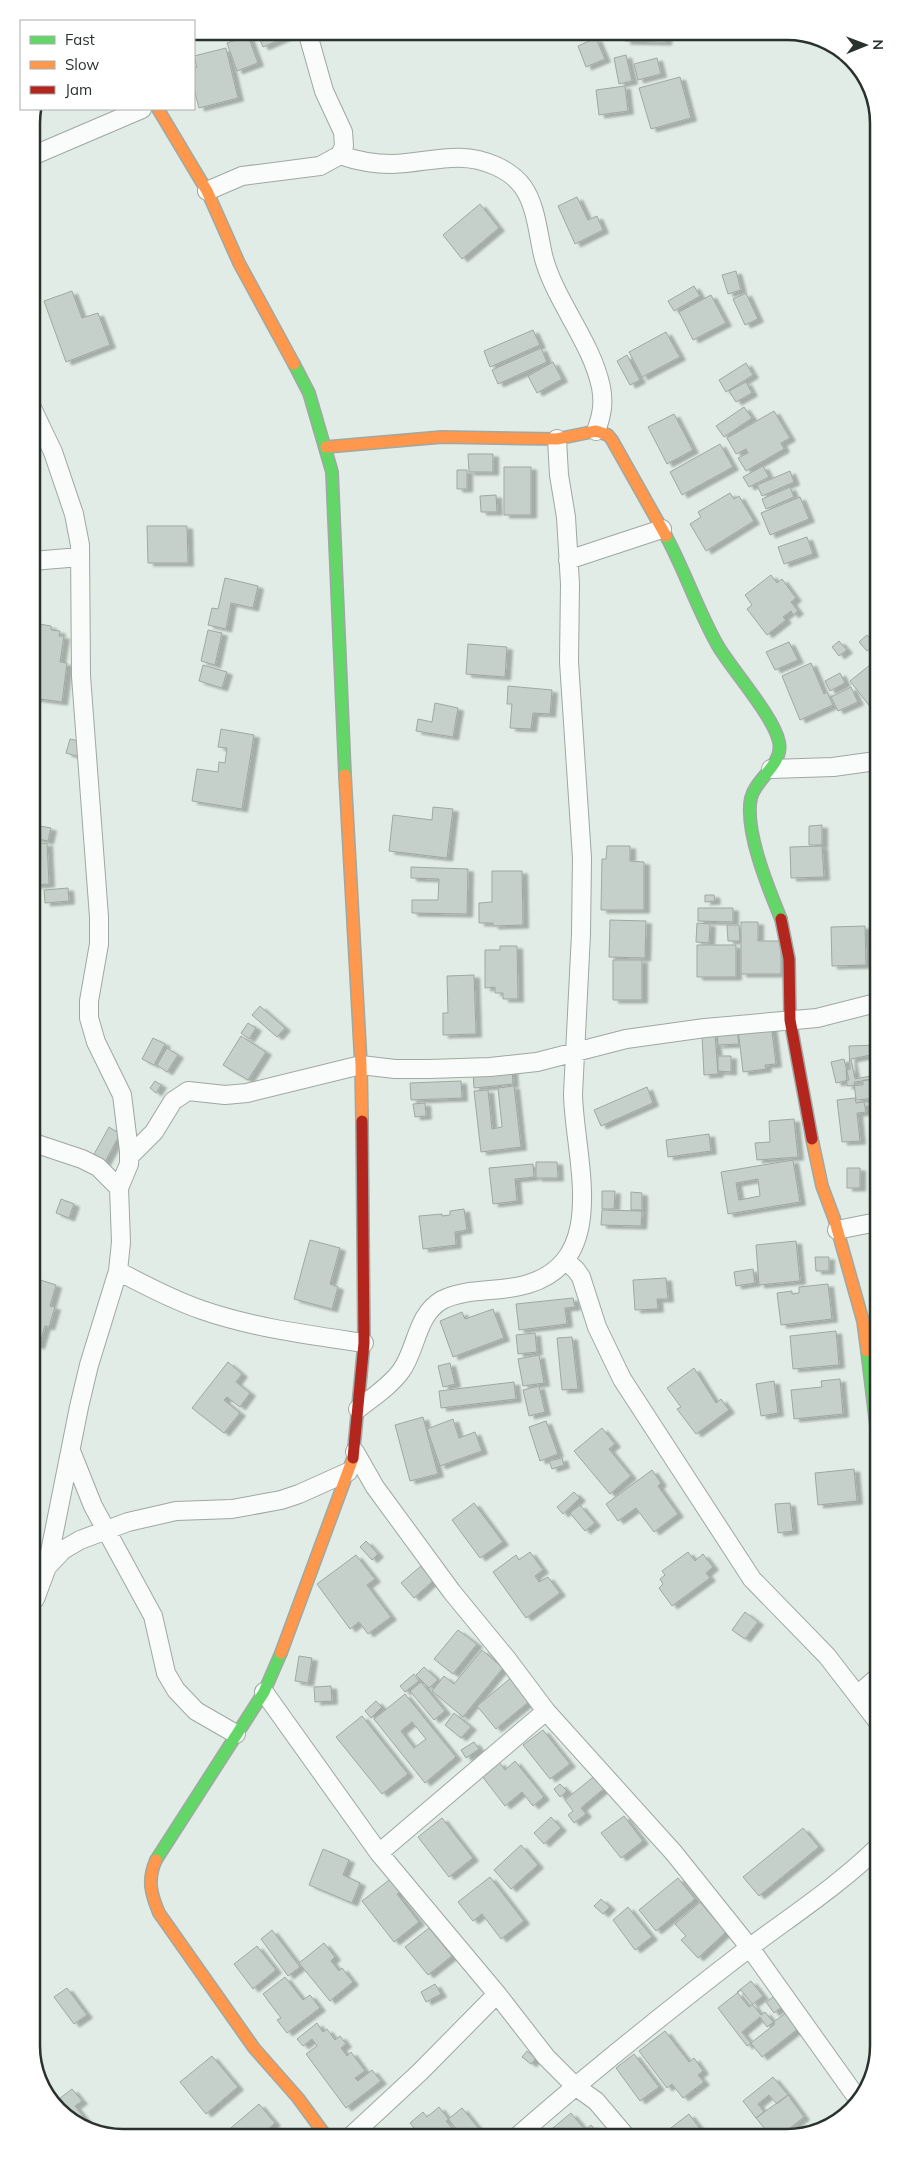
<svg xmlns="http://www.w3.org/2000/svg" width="910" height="2169" font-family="Mulish,sans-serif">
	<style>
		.building { fill: #c6d0ca; stroke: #9fa8a2; fill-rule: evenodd; filter: url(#shadow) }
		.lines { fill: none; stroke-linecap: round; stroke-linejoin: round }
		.street-casing { stroke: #9fa8a2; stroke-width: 20 }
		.fast-casing { stroke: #9fa8a2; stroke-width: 14 }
		.slow-casing { stroke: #9fa8a2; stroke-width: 14 }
		.jam-casing { stroke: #9fa8a2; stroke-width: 14 }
		.street { stroke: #fafcfb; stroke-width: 18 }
		.fast { stroke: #63d668; stroke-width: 11 }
		.slow { stroke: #ff974d; stroke-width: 11 }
		.jam { stroke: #b3261e; stroke-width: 11 }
		.rim { fill: none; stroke: #2a322d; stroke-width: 2.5 }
	</style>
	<defs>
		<filter id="shadow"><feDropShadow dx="5.5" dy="3" stdDeviation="1" flood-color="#0004"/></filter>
	</defs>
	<rect width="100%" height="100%" fill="#e0ece5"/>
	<path class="building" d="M256 31H300L263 47Z
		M626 31H667L666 42 625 41Z
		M248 36 258 63 237 71 227 43Z
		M596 38 605 59 586 67 578 46Z
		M226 48 238 98 199 108 194 89V68L197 67 194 56Z
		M626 55 632 81 619 84 614 58Z
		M657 58 661 74 638 80 634 64Z
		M680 77 691 118 651 129 639 88Z
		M625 86 628 111 599 115 596 90Z
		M577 197 588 220 597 216 603 230 575 244 558 206Z
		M480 204 499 228 462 259 443 235Z
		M736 271 741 290 728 294 722 275Z
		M694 286 700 296 674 311 668 301Z
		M72 291 82 318 98 313 110 345 66 362 44 301Z
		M746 293 758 319 745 325 733 299Z
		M711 295 726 323 693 340 679 312Z
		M533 330 540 345 490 367 484 351Z
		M666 332 680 357 642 377 629 352Z
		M541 348 547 362 498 384 492 370Z
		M627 355 640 380 630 385 617 361Z
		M553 362 562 379 537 393 528 376Z
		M746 363 753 375 726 392 719 380Z
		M746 382 752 393 736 402 729 391Z
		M744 407 752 418 724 437 716 426Z
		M774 411 790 438 781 443 784 449 746 471 738 458 748 453 746 449 736 454 727 438Z
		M674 414 693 450 667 464 648 427Z
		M720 444 733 467 682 495 670 472Z
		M468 454H493V472H469Z
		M763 466 769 477 749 487 743 477Z
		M504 467H531V515H504Z
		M457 470H467V489H457Z
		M790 471 794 482 762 496 757 485Z
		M790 487 794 497 766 509 762 499Z
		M730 493 734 499 739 496 754 521 706 551 690 524 701 517 698 512Z
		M496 495 497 512H481L480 496Z
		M800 497 809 519 770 535 761 513Z
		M147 526H187L188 563H148Z
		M807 537 813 554 784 564 778 547Z
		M771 575 777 583 782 579 796 598 791 602 798 611 793 615 791 611 783 617 786 620 767 635 747 609 752 605 745 595Z
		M225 578 258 586 253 608 231 603 226 629 208 625 212 608 218 609Z
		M33 623 51 626V630L60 631 59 636H64L60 662 67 663 62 702 33 698Z
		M208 630 222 633 215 665 201 661Z
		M867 635 875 644 867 651 859 642Z
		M839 641 847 650 839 656 832 647Z
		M789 642 798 660 775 670 766 652Z
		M468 644 507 647 505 677 466 674Z
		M875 661V713L850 681Z
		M811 663 824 694 827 692 833 705 800 720 782 676Z
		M203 665 227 672 222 688 199 681Z
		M840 673 845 683 830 691 825 681Z
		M508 686 552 690 550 714 533 713 531 729 510 728 512 704H507Z
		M851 687 858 702 838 711 831 697Z
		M435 703 458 708 453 737 416 731 418 719 432 722Z
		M221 729 254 735 242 809 192 801 197 769 218 772 219 762 225 763 227 748 218 747Z
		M70 739 84 742 80 757 66 753Z
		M433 807 453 809 447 858 389 851 393 815 432 820Z
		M34 825 51 828 48 841 33 838Z
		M822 825V845H809V826Z
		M47 843 49 884 35 885 33 844Z
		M607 846H630V861L644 862V910H601L602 859H606Z
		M822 846 824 877 791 878 790 847Z
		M411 867 468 869 467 914 412 913V900H438L439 879 411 878Z
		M492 871H522L523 925 493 926V923H479V903L492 902Z
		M68 888 69 901 45 903 44 890Z
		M705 895H714L715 901 705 902Z
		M698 908H733V922L698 921Z
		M610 920 646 921 645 958 609 957Z
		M741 922H758V941H781V974H741Z
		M697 923 710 924 709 943 696 942Z
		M727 925H739L740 941H728Z
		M865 926 866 965 832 966 831 927Z
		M697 945H736V977H697Z
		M500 946H517L518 999H503V993H495V987L485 988V950H500Z
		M613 960H642V1000H613Z
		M474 975 476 1034 443 1035V1013H448L447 976Z
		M260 1006 285 1028 277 1037 252 1015Z
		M248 1023 256 1028 249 1039 241 1033Z
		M771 1024 776 1064 765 1065 766 1069 743 1072 738 1028Z
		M737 1031 739 1044 718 1045 717 1032Z
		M715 1034 718 1074 704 1075 702 1035Z
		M241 1036 266 1052 248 1080 223 1065Z
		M153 1038 165 1044 154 1065 142 1059Z
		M876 1045V1079L863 1080V1085L847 1086 846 1070 850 1069 849 1046Z
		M167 1048 178 1055 167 1072 157 1065Z
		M876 1054V1075L855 1079 851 1059Z
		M718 1056H731V1072L718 1071Z
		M844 1059 849 1080 836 1083 831 1062Z
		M512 1069 513 1084 474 1088 473 1073Z
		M876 1079V1098L856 1100 854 1082Z
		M155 1081 161 1085 156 1093 150 1088Z
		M461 1081 462 1098 411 1100 410 1083Z
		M514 1086 521 1147 481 1152 474 1091 488 1090 492 1129 502 1127 498 1088Z
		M647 1087 653 1103 601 1126 594 1110Z
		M855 1098 856 1103 864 1102 866 1112 857 1113 860 1141 842 1142 837 1100Z
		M425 1103 426 1116 415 1117 413 1104Z
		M794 1119 798 1157 757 1160 755 1143 770 1142 769 1121Z
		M109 1127 120 1134 104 1164 92 1158Z
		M709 1134 711 1151 668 1157 666 1140Z
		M793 1160 800 1202 728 1214 721 1172ZM758 1179 760 1196 739 1200 736 1183Z
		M536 1162H557L558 1178H536Z
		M533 1164 534 1177 515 1179 517 1201 493 1204 489 1168Z
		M847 1168H860V1188H847Z
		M602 1191H615L614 1209H602Z
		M631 1192 642 1193V1210H631Z
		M61 1199 74 1204 69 1218 56 1213Z
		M464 1209 467 1230 455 1232 456 1245 423 1249 419 1216 442 1214V1216L450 1215V1211Z
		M602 1210 642 1211 641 1226 601 1225Z
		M872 1235H877V1257H874Z
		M310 1240 340 1248 330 1284 338 1287 332 1309 294 1299Z
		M796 1241 800 1281 759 1285 756 1245Z
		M815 1257H829V1271H816Z
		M753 1269 755 1283 736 1286 734 1272Z
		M34 1278 56 1285 50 1306 55 1307 49 1327 45 1326 39 1346 34 1344Z
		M666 1278 668 1299H657L658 1309 635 1310 633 1280Z
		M828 1284 832 1319 781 1325 777 1293 792 1291V1294L799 1293V1287Z
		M573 1298 575 1307 565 1308 567 1324 519 1330 516 1304Z
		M493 1309 504 1338 453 1357 440 1321 462 1312 465 1319Z
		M836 1331 839 1365 793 1369 790 1336Z
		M535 1333 537 1352 518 1354 516 1335Z
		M572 1337 578 1389 562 1390 557 1338Z
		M539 1355 544 1383 523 1386 518 1359Z
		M228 1362 242 1374 236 1382 250 1393 240 1407 227 1397 224 1400 240 1413 224 1433 192 1408Z
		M450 1363 455 1384 443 1387 438 1366Z
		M694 1368 716 1403 721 1399 729 1410 696 1434 677 1409 681 1407 667 1388Z
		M840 1379 843 1414 794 1419 791 1390 822 1387 821 1381Z
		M774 1381 778 1413 761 1416 756 1384Z
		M514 1382 516 1399 441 1408 439 1391Z
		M539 1386 545 1412 529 1416 523 1390Z
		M423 1417 438 1474 410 1481 395 1425Z
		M453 1419 459 1438 475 1432 482 1451 440 1466 427 1429Z
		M546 1421 558 1454 540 1461 529 1427Z
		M602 1428 615 1444 609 1449 631 1476 610 1494 574 1451Z
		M562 1458 564 1465 552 1469 549 1461Z
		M854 1469 857 1501 818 1505 815 1473Z
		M652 1470 661 1483 658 1486 678 1514 654 1532 636 1508 618 1521 606 1504Z
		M574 1492 580 1498 563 1514 557 1507Z
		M474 1503 503 1542 480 1558 452 1520Z
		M790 1503 793 1531 778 1533 775 1504Z
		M580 1505 595 1523 585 1531 570 1513Z
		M366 1541 378 1554 372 1560 360 1547Z
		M530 1552 543 1570 535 1576 539 1582 548 1577 560 1593 526 1618 493 1572 516 1555 519 1560Z
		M688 1552 695 1561 703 1554 713 1567 706 1573 710 1578 672 1606 659 1588 663 1584 660 1579 665 1575 662 1571Z
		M356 1555 375 1579 367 1585 391 1617 368 1634 359 1622 350 1629 317 1584Z
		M421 1566 433 1581 414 1598 401 1583Z
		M745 1612 758 1622 745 1639 732 1630Z
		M458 1630 477 1644 453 1674 434 1659Z
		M482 1650 503 1668 463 1717 432 1691 444 1676 454 1684Z
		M299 1656 312 1658 308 1683 295 1681Z
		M424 1667 438 1680 429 1688 416 1675Z
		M414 1674 419 1681 405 1692 400 1686Z
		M512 1677 531 1700 496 1729 477 1706Z
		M421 1682 445 1711 434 1720 410 1691Z
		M331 1686 332 1701 315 1702 314 1687Z
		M405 1694 456 1757 425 1783 374 1719ZM412 1722 426 1739 414 1748 401 1731Z
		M376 1701 382 1707 371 1718 365 1711Z
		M454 1713 471 1727 461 1738 445 1725Z
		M362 1716 408 1774 382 1794 336 1737Z
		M543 1730 570 1764 550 1779 523 1745Z
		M474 1742 479 1749 466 1758 461 1750Z
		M515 1761 544 1797 533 1806 522 1792 505 1806 482 1776 499 1762 505 1770Z
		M597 1774 607 1786 581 1808 586 1814 574 1823 568 1815 573 1811 565 1800Z
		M560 1784 567 1791 560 1797 554 1789Z
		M624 1816 643 1841 621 1858 601 1833Z
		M551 1817 561 1828 544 1844 534 1833Z
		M442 1818 473 1858 449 1877 418 1837Z
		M803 1828 819 1847 759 1896 743 1877Z
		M521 1845 538 1865 511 1889 494 1870Z
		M323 1849 349 1860 343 1875 360 1883 352 1903 309 1885Z
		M393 1877 403 1890 397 1894 419 1922 394 1942 362 1901Z
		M490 1877 524 1921 501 1939 482 1914 473 1921 458 1902Z
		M678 1878 695 1899 656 1931 639 1910Z
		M601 1899 610 1907 603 1914 594 1906Z
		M700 1902 726 1932 698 1958 681 1940 686 1936 675 1924Z
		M628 1907 652 1937 635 1950 613 1920Z
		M429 1928 452 1956 428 1975 405 1947Z
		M272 1930 300 1967 288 1976 261 1939Z
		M324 1943 335 1957 331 1961 339 1971 342 1968 353 1982 330 2001 299 1963Z
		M257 1946 276 1970 253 1989 234 1964Z
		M285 1977 303 2000 310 1995 320 2008 287 2033 277 2020 281 2018 263 1994Z
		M751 1981 763 1996 749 2007 737 1992Z
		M435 1984 441 1994 426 2002 421 1992Z
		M67 1988 87 2015 74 2024 54 1997Z
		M741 1990 761 2015 765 2012 775 2024 747 2046 718 2008Z
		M776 1995 784 2005 774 2013 766 2002Z
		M787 2012 799 2028 762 2057 742 2032 760 2017 767 2027Z
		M317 2023 323 2032 327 2029 335 2040 340 2036 346 2044 341 2048 347 2056 351 2052 365 2071 355 2078 358 2081 372 2070 381 2081 346 2108 306 2054 317 2046 312 2039 303 2046 297 2039Z
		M665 2031 689 2062 694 2058 703 2071 698 2075 704 2082 683 2098 672 2084 667 2088 639 2051Z
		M527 2051 536 2058 531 2064 522 2057Z
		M634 2054 659 2087 640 2101 616 2068Z
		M212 2056 238 2087 206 2114 180 2082Z
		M773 2077 788 2095 777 2104 769 2095 758 2104 764 2112 756 2118 743 2101Z
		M72 2089 82 2101 75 2106 86 2120 81 2124 67 2119 55 2102Z
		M788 2095 804 2117 784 2133H768L756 2118Z
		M259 2104 275 2123 266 2131 271 2137H228L225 2133Z
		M439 2107 457 2130 450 2135 404 2136 414 2128 410 2123 423 2112 427 2117Z
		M462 2108 484 2135H458L446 2121Z
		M571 2113 585 2130 591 2125 599 2134 551 2135 548 2132Z
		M689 2114 704 2134H663Z
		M210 2128 218 2137H201Z"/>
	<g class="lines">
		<defs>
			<path id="street" d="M340 155C357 161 374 164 392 164 430 163 459 149 496 166 507 171 516 177 523 187 537 207 538 236 544 259 557 304 591 341 601 387 604 403 602 415 596 431
				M32 156 142 109
				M207 191 242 176 320 166 340 155 344 146 343 132 324 91 307 31
				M32 408 53 452 74 514 80 545 81 676 99 917V944L89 1001V1018L96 1042 122 1095 129 1151V1164L119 1188 121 1242 118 1271 89 1365 79 1407 47 1567 35 1599
				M568 560 662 529
				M32 561 80 557
				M771 769 833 767 876 761
				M34 1143 82 1159 98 1167 119 1188
				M129 1157 154 1132 173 1101 188 1091 225 1095 247 1093 361 1065 395 1069H430L490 1067 537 1062 626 1039 705 1028 817 1018 876 1003
				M837 1230 877 1222
				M566 1261 576 1270 581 1277 597 1327 622 1379 752 1579 827 1656 878 1722
				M118 1271C146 1286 173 1300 202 1310 254 1328 310 1335 364 1343
				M358 1409C373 1397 390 1386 401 1371 417 1349 416 1315 442 1300 468 1287 500 1293 528 1284 611 1259 574 1156 573 1094L581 934 582 858 569 662 570 584 566 517 559 475 557 439
				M71 1451 93 1506 153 1616 166 1673 176 1690 196 1711 236 1734
				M355 1452 375 1487 452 1592 507 1659 546 1711 674 1853 750 1948 860 2102
				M47 1567 63 1550 80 1540 128 1522 176 1511 232 1509 281 1500 299 1494 348 1472
				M264 1692 379 1853 497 1994 546 2057 575 2086 596 2101 624 2134
				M857 1695 878 1677
				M379 1853 546 1711
				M519 2135C593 2070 671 2008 749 1948 793 1915 839 1885 878 1847
				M351 2136 420 2072 497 1994"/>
			<path id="fast" d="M294 364 309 393 332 472 345 775
				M666 536C685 571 698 611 718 646 733 671 774 717 779 742 784 764 756 778 751 798 744 830 769 890 781 919
				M867 1351 877 1434
				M156 1860 264 1692 281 1653"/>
			<path id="slow" d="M158 109 207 191 239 263 294 364
				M326 447 442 437 557 439 596 431 608 435 612 440 666 536
				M345 775 361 1065 362 1121
				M812 1139 822 1186 834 1218 863 1321 867 1351
				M281 1653 353 1458
				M156 1860C147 1880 151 1894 159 1913L254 2048 298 2098 326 2136"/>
			<path id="jam" d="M781 919 789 959 790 1020 812 1139
				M353 1458 364 1343 362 1121"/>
		</defs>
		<use href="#street" class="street-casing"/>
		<use href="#fast" class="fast-casing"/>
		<use href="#slow" class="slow-casing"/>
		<use href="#jam" class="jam-casing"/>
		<use href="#street" class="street"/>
		<use href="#fast" class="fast"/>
		<use href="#slow" class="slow"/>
		<use href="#jam" class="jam"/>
	</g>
	<path d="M0 0H910V2169H0ZM123 40H787A83 83 0 0 1 870 123V2046A83 83 0 0 1 787 2129H123A83 83 0 0 1 40 2046V123A83 83 0 0 1 123 40Z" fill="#fff" fill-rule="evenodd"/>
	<path class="rim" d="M123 40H787A83 83 0 0 1 870 123V2046A83 83 0 0 1 787 2129H123A83 83 0 0 1 40 2046V123A83 83 0 0 1 123 40Z"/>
	<rect x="20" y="20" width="175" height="90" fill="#ffffff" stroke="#aaadab"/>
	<rect x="30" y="36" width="25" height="8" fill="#63d668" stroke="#aaadab"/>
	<text x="65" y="45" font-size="15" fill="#2a322d">Fast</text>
	<rect x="30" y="61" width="25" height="8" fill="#ff974d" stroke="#aaadab"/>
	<text x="65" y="70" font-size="15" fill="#2a322d">Slow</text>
	<rect x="30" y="86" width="25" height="8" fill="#b3261e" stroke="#aaadab"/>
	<text x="65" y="95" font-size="15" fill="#2a322d">Jam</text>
	<g transform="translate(865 45) rotate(89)" stroke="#ffffff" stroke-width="4" paint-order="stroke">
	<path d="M0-4L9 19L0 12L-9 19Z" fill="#2a322d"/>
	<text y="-8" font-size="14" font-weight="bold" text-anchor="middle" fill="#2a322d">N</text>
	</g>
</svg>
